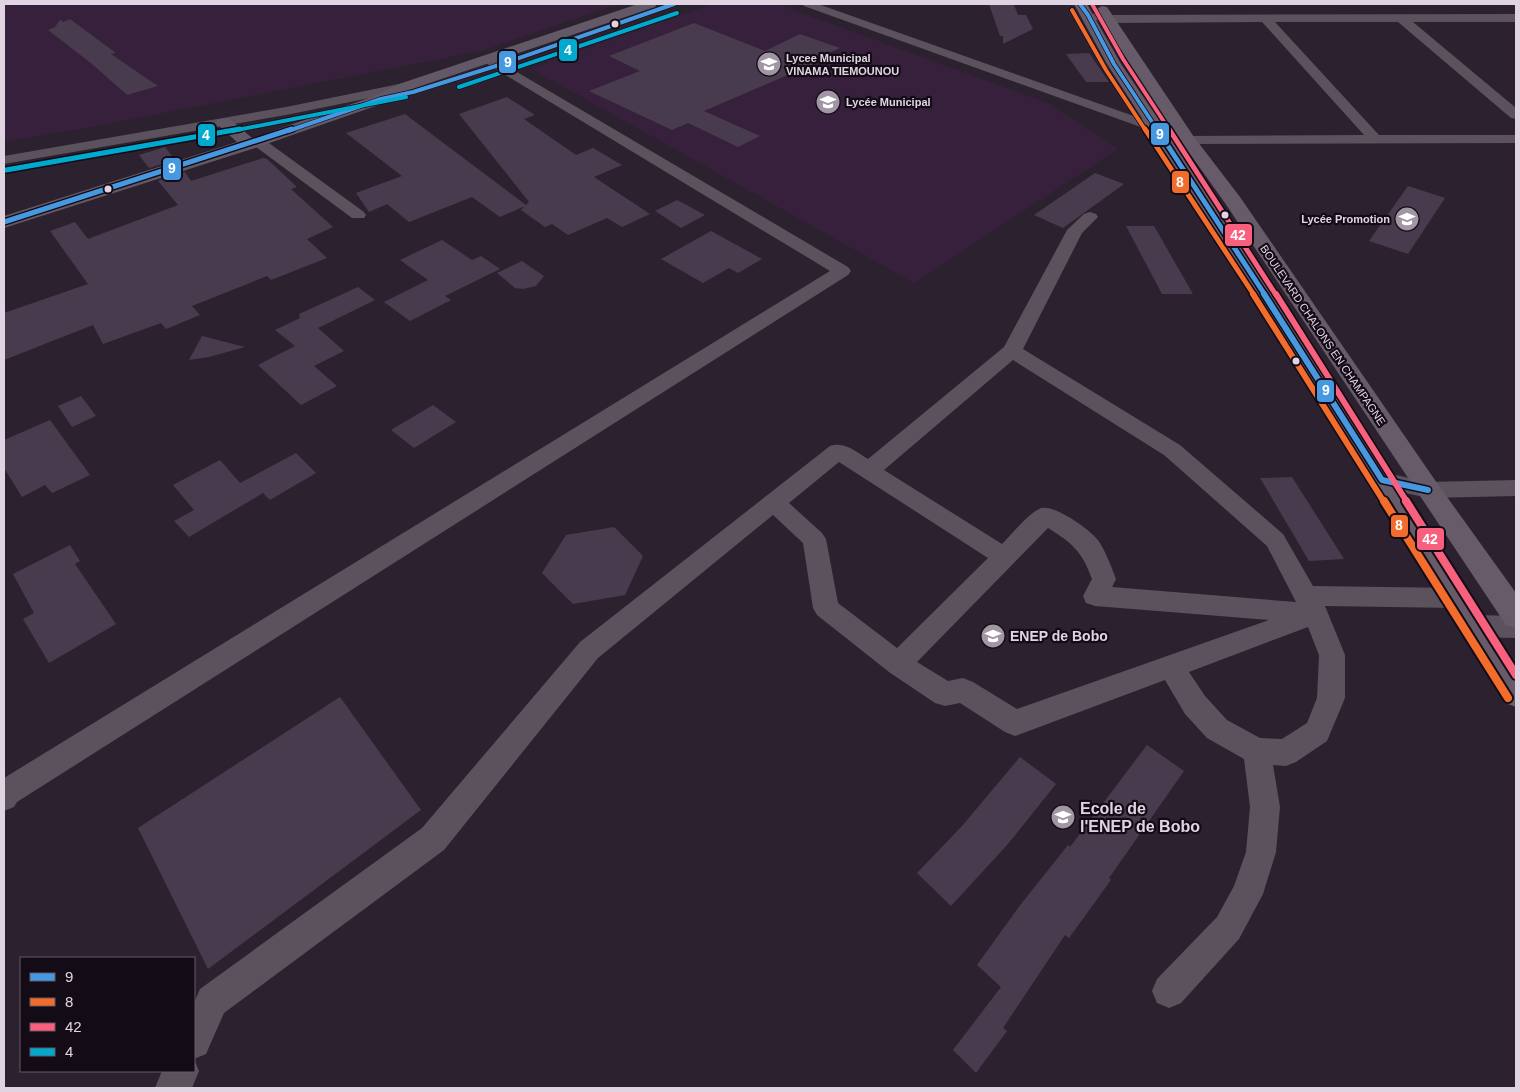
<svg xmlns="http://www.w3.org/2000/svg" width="1520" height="1092" font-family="Helvetica,sans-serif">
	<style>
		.built { fill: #36203b }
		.building { fill: #493b4e }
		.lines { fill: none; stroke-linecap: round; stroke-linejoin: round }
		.minor { fill: #5b525e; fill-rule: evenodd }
		.major { fill: #675b6a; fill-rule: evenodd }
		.highway { fill: #635866; fill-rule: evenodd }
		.bus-1-far2-casing { stroke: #130b15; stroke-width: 5.5 }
		.bus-1-far1-casing { stroke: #130b15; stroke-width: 8 }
		.bus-1-casing { stroke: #130b15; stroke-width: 9 }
		.bus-2-far3-casing { stroke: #130b15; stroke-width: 5.5 }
		.bus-2-far2-casing { stroke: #130b15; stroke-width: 8 }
		.bus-2-far1-casing { stroke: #130b15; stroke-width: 9 }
		.bus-2-casing { stroke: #130b15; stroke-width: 12 }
		.bus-3-far3-casing { stroke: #130b15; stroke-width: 5.5 }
		.bus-3-far2-casing { stroke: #130b15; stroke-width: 8 }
		.bus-3-far1-casing { stroke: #130b15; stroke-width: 9 }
		.bus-3-casing { stroke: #130b15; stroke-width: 12 }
		.bus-4-far1-casing { stroke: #130b15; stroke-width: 5.5 }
		.bus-4-casing { stroke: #130b15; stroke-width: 8 }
		.bus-1-far2 { stroke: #4699e1; stroke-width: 4 }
		.bus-1-far1 { stroke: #4699e1; stroke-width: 5 }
		.bus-1 { stroke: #4699e1; stroke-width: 6 }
		.bus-2-far3 { stroke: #f36c2b; stroke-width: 4 }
		.bus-2-far2 { stroke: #f36c2b; stroke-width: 5 }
		.bus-2-far1 { stroke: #f36c2b; stroke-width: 6 }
		.bus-2 { stroke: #f36c2b; stroke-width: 8 }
		.bus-3-far3 { stroke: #f8607d; stroke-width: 4 }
		.bus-3-far2 { stroke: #f8607d; stroke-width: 5 }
		.bus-3-far1 { stroke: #f8607d; stroke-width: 6 }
		.bus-3 { stroke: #f8607d; stroke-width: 8 }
		.bus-4-far1 { stroke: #00a9ce; stroke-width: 4 }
		.bus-4 { stroke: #00a9ce; stroke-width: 5 }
		.bus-dot { fill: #e0d4e3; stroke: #130b15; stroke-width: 2 }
		.labels { text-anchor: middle; stroke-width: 4.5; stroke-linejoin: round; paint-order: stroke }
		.far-poi-label { font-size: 11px; font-weight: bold; fill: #e0d4e3; stroke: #130b15; text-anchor: start }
		.far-street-label { font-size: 11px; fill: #e0d4e3; stroke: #130b15 }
		.poi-label { font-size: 14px; font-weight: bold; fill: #e0d4e3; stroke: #130b15; text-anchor: start }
		.near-poi-label { font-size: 16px; font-weight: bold; fill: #e0d4e3; stroke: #130b15; text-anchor: start }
		.line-badge { stroke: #130b15; stroke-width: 2 }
		.badge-label { font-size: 14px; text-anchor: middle; font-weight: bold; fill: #fff }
	</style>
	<rect width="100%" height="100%" fill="#2c222f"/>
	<path class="built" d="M4 4H617L482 51 86 128 4 142Z
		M713 4H777L1048 103 1118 149 914 283 530 68Z"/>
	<path class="building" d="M989 4 1014 5 1018 15H1026L1033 29 1003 44V36H1000Z
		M70 19 116 53 111 54 158 86 127 95 92 64 48 30 55 27 60 20 63 22Z
		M694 23 765 51 800 34 840 48 814 60 818 62 704 111 760 136 738 147 688 123 672 130 589 91 640 71 609 56Z
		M1089 53 1109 82H1086L1066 54Z
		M507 97 535 115 524 119 576 155 593 148 622 165 594 177 650 214 622 227 607 218 568 235 552 224 545 227 521 210 525 206 500 217 472 197 409 222 387 204 369 212 356 193 402 176 346 133 405 114 526 205 529 202 459 114Z
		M165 147 175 160 149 168 139 155Z
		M263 158 267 159 297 187 291 189 333 227 307 239 327 258 271 280 267 276 192 306 200 315 166 329 161 323 103 344 93 325 4 360V313L88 284 50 231 75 222 88 239 178 205 158 181 185 172 191 181Z
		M1095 173 1124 184 1063 228 1034 215Z
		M1408 186 1445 198 1408 254 1369 241Z
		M677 200 705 215 681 228 655 211Z
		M1126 226H1154L1193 294H1162Z
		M711 231 762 259 738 273 729 268 703 283 661 259Z
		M442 240 472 260 481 256 500 269 445 296 451 300 410 321 384 302 428 280 400 260Z
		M522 261 544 276 536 286 523 289 515 288 497 273Z
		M358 287 375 300 318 328 344 351 314 366 337 386 301 405 258 365 295 346 275 330 300 318 299 314Z
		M202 336 245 347 209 357 189 360Z
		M81 396 96 416 72 427 58 406Z
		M433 405 456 422 414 448 391 430Z
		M50 420 90 475 52 493 45 485 22 497 4 468V440Z
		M296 453 316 473 270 500 263 493 189 537 174 521 194 510 173 485 220 460 240 483Z
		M1292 477 1344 559 1309 561 1260 478Z
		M614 527 643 556 625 595 573 604 542 573 566 535Z
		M70 545 80 561 75 564 116 624 49 663 23 619 34 613 13 574Z
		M340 697 421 810 208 969 138 828Z
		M1147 745 1184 771 1109 878 1111 880 1069 938 1065 935 1003 1028 1007 1031 976 1073 953 1050 1001 987 977 965 1018 908 1068 845 1070 847Z
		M1020 757 1056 784 1008 844 951 906 917 873 962 826Z"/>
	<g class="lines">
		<path class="minor" d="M802 4H818L1190 136 1364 135 1262 22 1109 23 1084 17 1082 15 1084 13 1109 15 1516 14V22H1413L1516 108V119L1511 118 1398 22H1275L1379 135H1516V143L1188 144 804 6Z
			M488 55 848 267 851 271 848 275 17 802 14 807 4 811V778L830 271 484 62 482 59 484 56Z
			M404 83 409 84 411 87 409 90 286 115 4 164V156L286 107Z
			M257 137 262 138 364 212 366 215 364 218H352L252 144 250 141 252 138Z
			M1090 212 1096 214 1098 217 1082 233 1023 349 1180 445 1283 534 1313 586 1457 588 1466 591 1469 598 1466 605 1457 608 1325 606 1345 655V698L1327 741 1296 762 1286 766 1273 765 1280 807 1276 852 1263 894 1239 939 1181 1003 1169 1008 1157 1003 1152 991 1157 979 1217 917 1234 886 1246 852 1250 807 1244 759 1207 738 1185 714 1165 680 1015 736 1005 732 960 703 945 706 935 703 889 672 817 615 813 608 803 543 773 515 598 658 444 850 224 1013 206 1054 194 1059 199 1071 192 1088H155L162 1071H194V1003L200 989 422 828 580 642 830 446C845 441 856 452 868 459L1004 347 1067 230 1084 214ZM1013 360 1164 455 1267 546 1296 602 1112 587 1116 579C1111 566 1106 552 1098 540 1089 529 1052 502 1039 509 1027 515 1012 534 1002 544L884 470ZM839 462 988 558 897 648 838 603 826 539 822 533 789 503ZM1048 528C1072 543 1082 551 1092 579L1083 596 1086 603 1095 606 1269 620 1017 709 973 682 963 678 948 681 917 662ZM1308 627 1319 655 1317 698 1307 723 1282 739 1260 738 1227 720 1205 696 1189 672Z
			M1382 472 1428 482 1516 480V496L1428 498 1374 486 1371 480 1374 474Z
			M1475 615 1516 616V638L1475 637 1466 634 1462 626 1466 618Z"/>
		<path class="major" d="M1074 4H1087L1121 64 1252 258 1516 666V707L1505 703 1232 258 1107 64Z
			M1102 6 1107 7 1194 137 1240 197 1437 483 1516 593V628L1506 625 1225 203 1180 140 1095 10Z"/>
		<path class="highway" d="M638 4H657L655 7 409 90 387 102 255 148 4 228V216L237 142 218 125 216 122 218 119H230L252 138 375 96 399 84Z"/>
		<defs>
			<path id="bus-1-far2" d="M1080 4 1088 15 1114 64 1158 131
				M288 131 381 99 413 92 499 65 674 4"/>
			<path id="bus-1-far1" d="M1157 129 1265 295
				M4 222 292 129"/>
			<path id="bus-1" d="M1264 294 1382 480 1428 490"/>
			<path id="bus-2-far3" d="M1072 10 1106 70 1146 131"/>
			<path id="bus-2-far2" d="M1145 129 1254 295"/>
			<path id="bus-2-far1" d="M1253 294 1384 502"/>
			<path id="bus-2" d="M1384 501 1508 698"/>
			<path id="bus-3-far3" d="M1092 4 1123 59 1170 131"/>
			<path id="bus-3-far2" d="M1169 129 1276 295"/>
			<path id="bus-3-far1" d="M1276 294 1407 502"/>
			<path id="bus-3" d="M1406 501 1516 675"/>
			<path id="bus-4-far1" d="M459 87 677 13
				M232 131 406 97"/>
			<path id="bus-4" d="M6 170 240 129"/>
		</defs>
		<use href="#bus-1-far2" class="bus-1-far2-casing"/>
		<use href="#bus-1-far1" class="bus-1-far1-casing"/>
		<use href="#bus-1" class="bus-1-casing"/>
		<use href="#bus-2-far3" class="bus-2-far3-casing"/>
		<use href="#bus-2-far2" class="bus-2-far2-casing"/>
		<use href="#bus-2-far1" class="bus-2-far1-casing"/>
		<use href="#bus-2" class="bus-2-casing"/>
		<use href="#bus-3-far3" class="bus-3-far3-casing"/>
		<use href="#bus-3-far2" class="bus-3-far2-casing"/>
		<use href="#bus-3-far1" class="bus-3-far1-casing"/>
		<use href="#bus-3" class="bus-3-casing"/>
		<use href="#bus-4-far1" class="bus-4-far1-casing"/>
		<use href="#bus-4" class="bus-4-casing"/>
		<use href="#bus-1-far2" class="bus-1-far2"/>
		<use href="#bus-1-far1" class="bus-1-far1"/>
		<use href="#bus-1" class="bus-1"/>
		<use href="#bus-2-far3" class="bus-2-far3"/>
		<use href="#bus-2-far2" class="bus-2-far2"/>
		<use href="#bus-2-far1" class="bus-2-far1"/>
		<use href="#bus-2" class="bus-2"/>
		<use href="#bus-3-far3" class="bus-3-far3"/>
		<use href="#bus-3-far2" class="bus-3-far2"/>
		<use href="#bus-3-far1" class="bus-3-far1"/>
		<use href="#bus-3" class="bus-3"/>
		<use href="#bus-4-far1" class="bus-4-far1"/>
		<use href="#bus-4" class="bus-4"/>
	</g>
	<defs>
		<symbol id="school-disc" viewBox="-11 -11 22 22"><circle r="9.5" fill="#a196a4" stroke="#130b15"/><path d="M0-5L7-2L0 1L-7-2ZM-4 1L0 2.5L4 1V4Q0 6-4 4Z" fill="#fff"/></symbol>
		<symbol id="university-disc" viewBox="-11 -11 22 22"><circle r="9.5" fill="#a196a4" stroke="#130b15"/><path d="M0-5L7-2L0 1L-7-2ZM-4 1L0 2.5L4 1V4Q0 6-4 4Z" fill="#fff"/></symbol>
	</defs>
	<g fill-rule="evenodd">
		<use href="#school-disc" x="755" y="50" width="28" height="28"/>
		<use href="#school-disc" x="814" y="88" width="28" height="28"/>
		<use href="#university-disc" x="1393" y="205" width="28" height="28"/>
		<use href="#university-disc" x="979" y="622" width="28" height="28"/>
		<use href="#school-disc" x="1049" y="803" width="28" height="28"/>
	</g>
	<g class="bus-dot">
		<circle cx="615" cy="24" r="4.5"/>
		<circle cx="108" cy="189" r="4.5"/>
		<circle cx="1225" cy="215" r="4.5"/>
		<circle cx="1296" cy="361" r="4.5"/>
	</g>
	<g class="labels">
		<g class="far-poi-label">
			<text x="786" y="62">Lycee Municipal<tspan x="786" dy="13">VINAMA TIEMOUNOU</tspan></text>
			<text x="846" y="106">Lycée Municipal</text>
			<text x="1390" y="223" text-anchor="end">Lycée Promotion</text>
		</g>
		<g class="far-street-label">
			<text transform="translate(1323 335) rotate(56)" y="4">BOULEVARD CHALONS EN CHAMPAGNE</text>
		</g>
		<g class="poi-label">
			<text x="1010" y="641">ENEP de Bobo</text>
		</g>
		<g class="near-poi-label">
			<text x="1080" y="814">Ecole de<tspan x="1080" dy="18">l'ENEP de Bobo</tspan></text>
		</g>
	</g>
	<g class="line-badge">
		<rect x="558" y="38" width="20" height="24" rx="5" fill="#00a9ce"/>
		<rect x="498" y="50" width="19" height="24" rx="5" fill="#4699e1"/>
		<rect x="1150" y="122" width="20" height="24" rx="5" fill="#4699e1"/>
		<rect x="197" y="123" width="19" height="24" rx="5" fill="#00a9ce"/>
		<rect x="162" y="157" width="20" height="24" rx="5" fill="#4699e1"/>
		<rect x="1171" y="170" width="19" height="24" rx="5" fill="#f36c2b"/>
		<rect x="1224" y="223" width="29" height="24" rx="5" fill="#f8607d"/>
		<rect x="1316" y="379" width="19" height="24" rx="5" fill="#4699e1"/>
		<rect x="1390" y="514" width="19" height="24" rx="5" fill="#f36c2b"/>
		<rect x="1416" y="527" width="29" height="24" rx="5" fill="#f8607d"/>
	</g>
	<g class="badge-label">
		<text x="568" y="55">4</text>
		<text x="508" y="67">9</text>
		<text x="1160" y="139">9</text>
		<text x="206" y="140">4</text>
		<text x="172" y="173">9</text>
		<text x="1180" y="187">8</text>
		<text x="1238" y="240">42</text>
		<text x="1326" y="395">9</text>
		<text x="1399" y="530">8</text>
		<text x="1430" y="544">42</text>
	</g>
	<rect width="1520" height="1092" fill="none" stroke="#e0d4e3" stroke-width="10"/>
	<rect x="20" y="957" width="175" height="115" fill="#130b15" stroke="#655b67"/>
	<rect x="30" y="973" width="25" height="8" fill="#4699e1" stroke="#655b67"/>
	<text x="65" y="982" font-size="15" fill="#e0d4e3">9</text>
	<rect x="30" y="998" width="25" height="8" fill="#f36c2b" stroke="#655b67"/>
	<text x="65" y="1007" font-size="15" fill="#e0d4e3">8</text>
	<rect x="30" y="1023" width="25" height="8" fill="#f8607d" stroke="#655b67"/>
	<text x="65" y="1032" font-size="15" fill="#e0d4e3">42</text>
	<rect x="30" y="1048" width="25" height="8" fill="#00a9ce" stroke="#655b67"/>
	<text x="65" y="1057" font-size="15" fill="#e0d4e3">4</text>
</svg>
